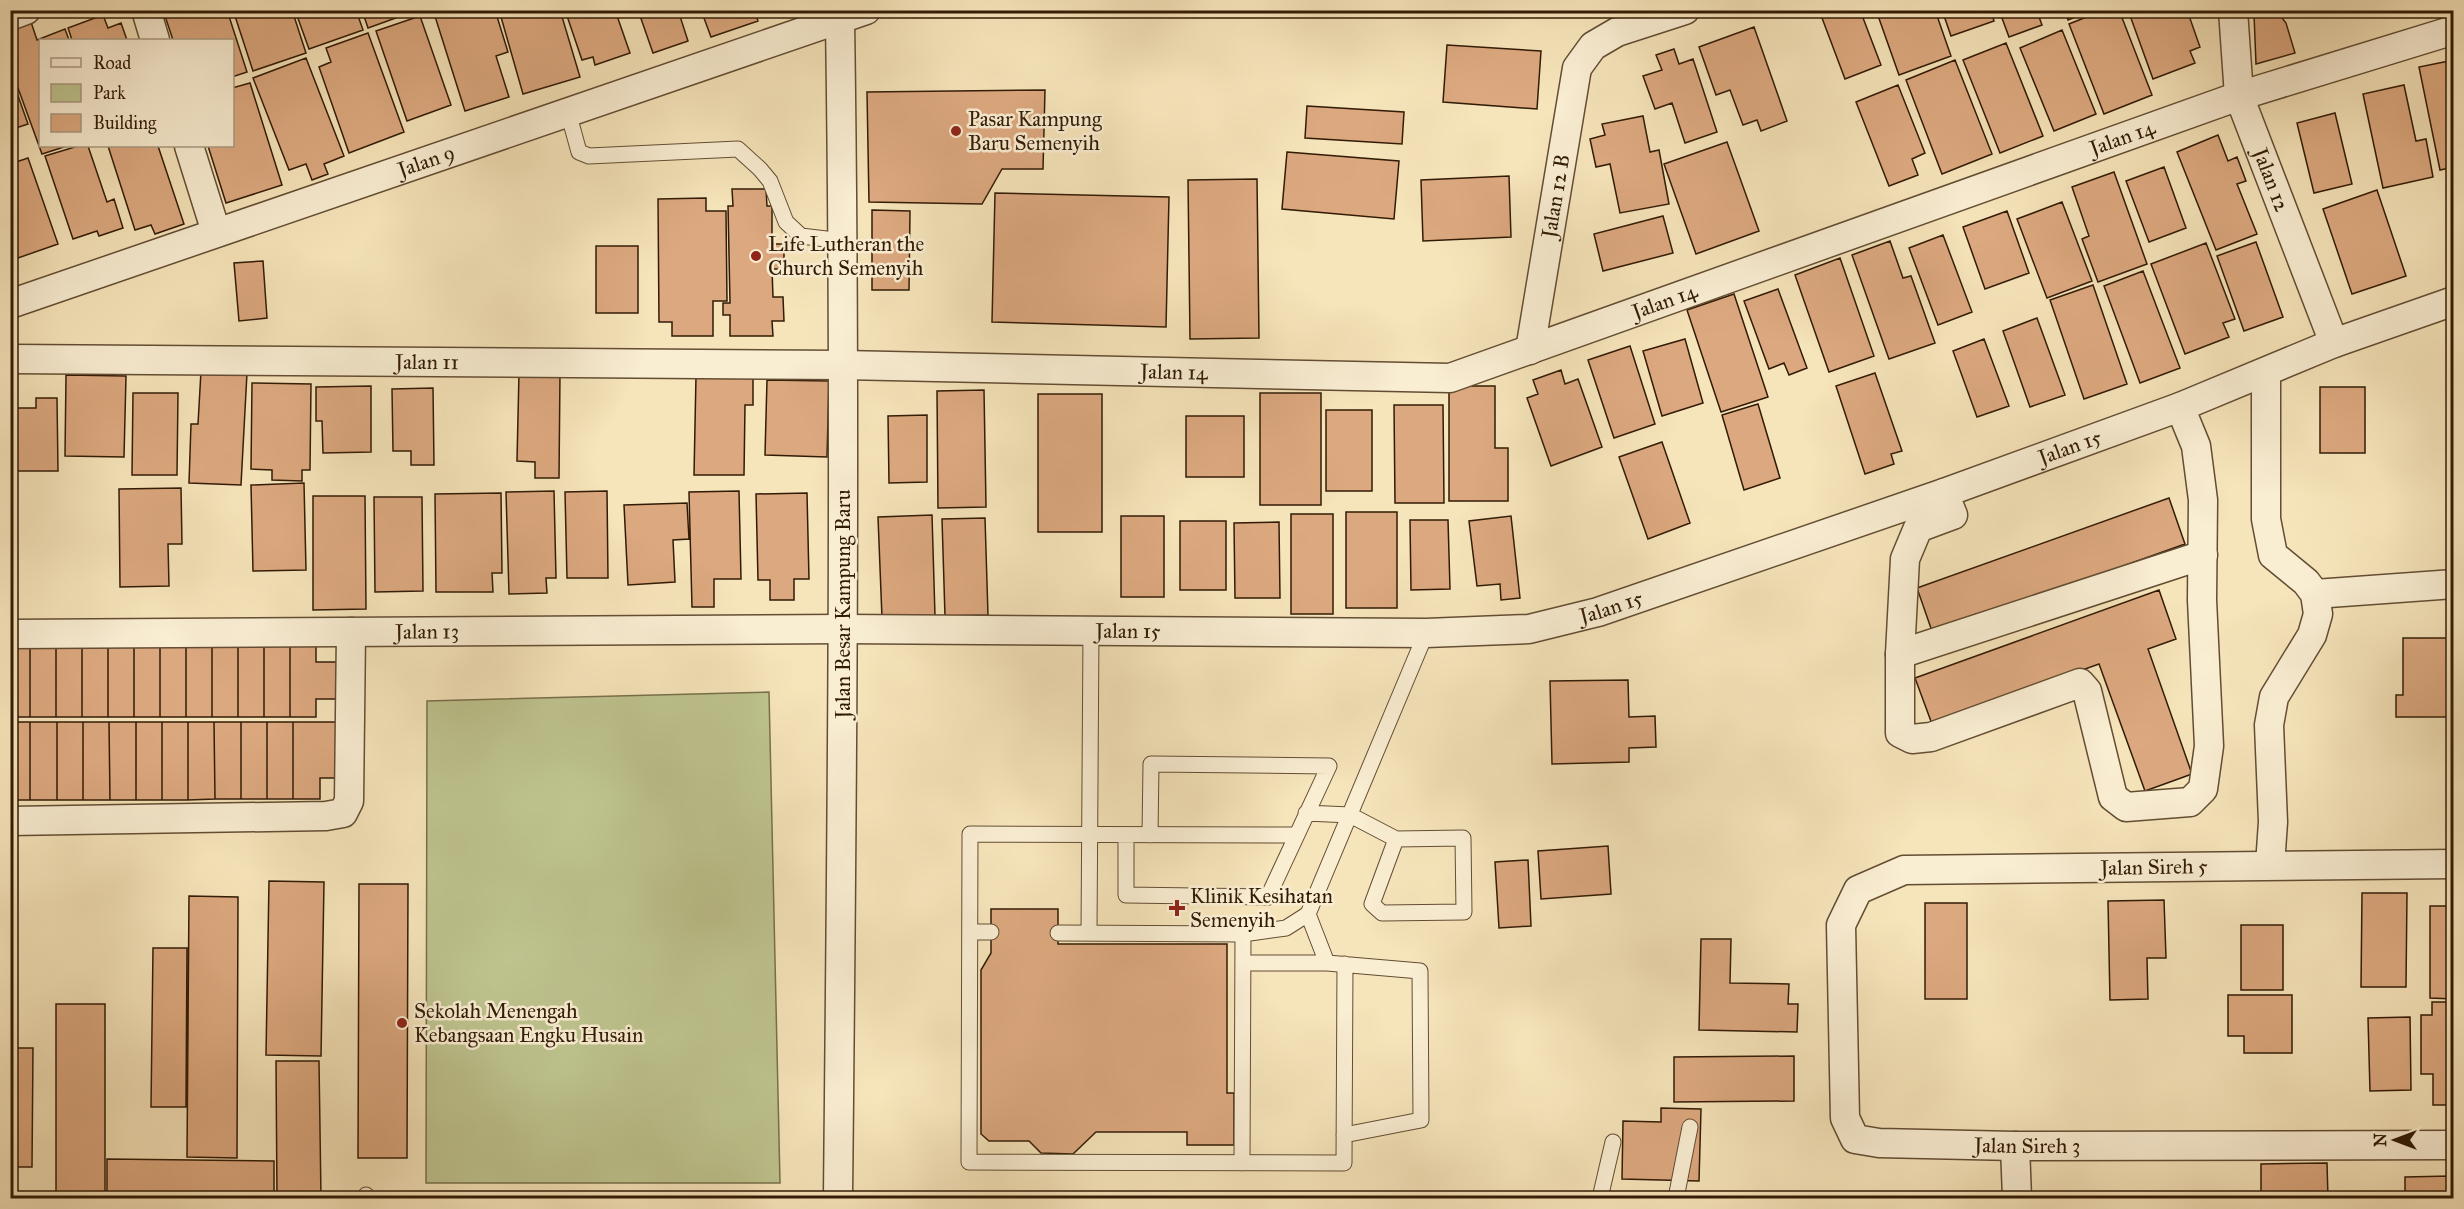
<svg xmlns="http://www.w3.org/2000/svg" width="2464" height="1209" font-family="'IM FELL Great Primer',serif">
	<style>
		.green { fill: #bec48f; stroke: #78704a; stroke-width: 1.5 }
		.building { fill: #dca87f; stroke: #321b06; stroke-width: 1.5 }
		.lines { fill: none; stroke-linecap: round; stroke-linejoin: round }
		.service-casing { stroke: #634d33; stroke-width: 17 }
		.minor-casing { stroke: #634d33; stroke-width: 31 }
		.service { stroke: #f9edd2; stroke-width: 15 }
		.minor { stroke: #f9edd2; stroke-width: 28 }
		.poi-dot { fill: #8f2418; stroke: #f9edd2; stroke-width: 2 }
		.labels { text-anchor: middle; stroke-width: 5; stroke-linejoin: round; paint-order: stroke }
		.poi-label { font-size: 21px; fill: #321b06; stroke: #f9edd2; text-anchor: start }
		.street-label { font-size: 21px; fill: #321b06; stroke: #f9edd2 }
	</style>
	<rect width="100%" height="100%" fill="#f6e4ba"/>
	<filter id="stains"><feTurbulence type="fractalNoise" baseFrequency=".00333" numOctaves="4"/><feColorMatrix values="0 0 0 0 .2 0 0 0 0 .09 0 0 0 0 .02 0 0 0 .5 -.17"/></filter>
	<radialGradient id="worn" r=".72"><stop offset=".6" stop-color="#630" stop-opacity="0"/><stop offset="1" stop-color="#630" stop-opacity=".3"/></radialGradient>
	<path class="green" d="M769 692 780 1183H426L427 701Z"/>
	<path class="building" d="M163 10H227L247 72 232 77V40H173Z
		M233 10H292L306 53 253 71Z
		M295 10H356L363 30 309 49Z
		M362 10H418L368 28Z
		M433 10H495L508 52 496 56 509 97 465 111Z
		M499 10H560L580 77 523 94Z
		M565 10H615L630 53 595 65 593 57 582 60Z
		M638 10H678L688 41 653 53Z
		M701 10H754L758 21 711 37Z
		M1819 10H1860L1881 65 1845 79Z
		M1876 10H1935L1951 56 1899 75Z
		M1942 10H1991L1994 21 1951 36Z
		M1999 10H2046L2038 14 2042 25 2009 37Z
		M2065 10H2094L2068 20Z
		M2104 10H2119L2152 95 2104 114 2069 24Z
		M2128 10H2187L2200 47 2190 51 2195 63 2153 79Z
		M2266 10H2276L2286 23 2295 53 2256 64 2254 14Z
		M103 15 108 28 121 23 127 40H72L68 28Z
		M420 16 451 105 407 121 376 31Z
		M31 22 37 40 65 29 69 40H40V146H67L42 154 10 66V30Z
		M1754 27 1787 121 1761 131 1757 120 1743 125 1730 90 1716 95 1699 47Z
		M2062 30 2096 114 2054 131 2020 48Z
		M368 33 404 132 349 153 319 67 331 62 326 48Z
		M2006 43 2043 136 2000 153 1963 60Z
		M1447 45 1541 51 1537 109 1443 102Z
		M1674 49 1679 64 1693 59 1717 132 1685 143 1672 103 1655 109 1643 76 1662 70 1656 55Z
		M306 58 344 156 324 164 328 174 312 180 306 164 289 170 253 78Z
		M1955 60 1992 154 1942 174 1906 80Z
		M2454 60V167L2440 170 2419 67Z
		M10 73 28 124 10 130Z
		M250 83 282 185 226 203 208 146H232V88Z
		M1898 85 1925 153 1912 159 1918 175 1889 186 1856 102Z
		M2404 85 2416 141 2426 139 2433 177 2383 188 2363 94Z
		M1045 90 1043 169H1002L982 204 869 202 867 92Z
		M1307 106 1404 112 1402 144 1305 138Z
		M2335 113 2352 184 2314 193 2297 123Z
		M1643 116 1650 152 1659 150 1669 204 1620 213 1610 164 1596 167 1590 139 1605 135 1602 124Z
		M2218 135 2228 161 2237 157 2246 181 2237 184 2257 234 2216 250 2177 152Z
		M1727 142 1759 231 1696 254 1664 164Z
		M78 146H88L107 202 114 199 123 228 99 236 97 231 73 239 45 156Z
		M108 146H158L184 224 155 234 151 225 135 230Z
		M1287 152 1399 161 1394 219 1282 209Z
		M28 158 58 244 15 259 10 247V164Z
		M2164 167 2186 228 2149 242 2126 181Z
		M2114 172 2147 264 2098 282 2082 239 2089 236 2072 187Z
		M1509 176 1511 237 1423 241 1421 180Z
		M1257 179 1259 338 1190 339 1188 180Z
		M732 189H766L767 206H772V244H784V269H772L773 297H783L784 321H772L773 336H730V315H723V303H730L728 206H733Z
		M2377 190 2406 276 2352 294 2323 209Z
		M995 193 1169 197 1166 327 992 322Z
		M706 198V211H726L727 301H713V336H672V322H659L658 199Z
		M2062 202 2092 281 2047 298 2017 219Z
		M872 210 910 211 909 290H872Z
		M2007 211 2029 273 1985 289 1963 227Z
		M1663 216 1673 253 1603 271 1594 234Z
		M1943 235 1972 312 1938 325 1909 248Z
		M1890 241 1903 278 1911 276 1935 343 1889 359 1852 255Z
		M2256 242 2283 317 2244 331 2217 256Z
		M2206 243 2235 319 2223 323 2229 337 2185 354 2151 264Z
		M596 246H638V313H596Z
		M1840 258 1874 356 1829 372 1795 275Z
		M263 261 267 318 239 321 234 263Z
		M2143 271 2180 368 2140 383 2104 286Z
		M2093 285 2127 384 2084 399 2050 300Z
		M1778 289 1807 368 1789 375 1784 363 1769 369 1744 301Z
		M1734 294 1768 397 1721 412 1687 310Z
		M2037 318 2065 395 2030 407 2003 331Z
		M1685 339 1703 403 1662 416 1643 351Z
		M1984 339 2009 406 1977 417 1953 351Z
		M1630 346 1655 424 1614 438 1588 360Z
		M1561 370 1565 384 1578 379 1602 447 1551 466 1527 398 1538 394 1533 380Z
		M201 371 247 373 241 485 189 483 191 424H198Z
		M519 373H560L559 478H535V462L517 461Z
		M1875 373 1902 451 1891 454 1894 464 1865 474 1836 386Z
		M66 375 126 376 124 457 65 456Z
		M696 376 753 377V405H745L744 475H694Z
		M767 380 829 381 827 457 765 455Z
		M252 383 311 384 310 470H302V481L272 480V470L251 469Z
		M371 386V452L323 453 322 421H316V387Z
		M1449 386H1495V448H1508V501H1449Z
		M2320 387H2365V453H2320Z
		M433 388 434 465H411V451H393L392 389Z
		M984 390 986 507 938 508 937 391Z
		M133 393H178L177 475H132Z
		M1260 393H1321V505H1260Z
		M1038 394H1102V532H1038Z
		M36 398H57L58 471H10V408H36Z
		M1758 404 1780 478 1744 490 1722 415Z
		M1394 405H1443L1444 503H1395Z
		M1326 410H1372V491H1326Z
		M927 415V482L889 483 888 416Z
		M1186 416H1244V477H1186Z
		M1662 442 1690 523 1648 539 1619 457Z
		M304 483 306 570 253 571 251 485Z
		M181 488 182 544H168L169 586 120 587 119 489Z
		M554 491 556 578H546L547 593 509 594 506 492Z
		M607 491 608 578H567L565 492Z
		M739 491 741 579H714V607H692L689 492Z
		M501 493 502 573H492L493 592H436L435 494Z
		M807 493 809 579H794V600H770V580H758L756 494Z
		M313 496H365L366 609 313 610Z
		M374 497H422L423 591 375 592Z
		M2169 498 2185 544 1933 634 1917 588Z
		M687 503 689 539 673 540 675 582 628 585 624 505Z
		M1346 512H1397V608H1346Z
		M1291 514H1333V614H1291Z
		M932 515 935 616 882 618 878 517Z
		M1121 516H1164V597H1121Z
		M1511 516 1520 598 1501 600 1500 584 1477 586 1469 521Z
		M985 518 988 615 945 616 942 519Z
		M1410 520H1448L1450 589 1411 590Z
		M1180 521H1226V590H1180Z
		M1279 522 1280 598H1235L1234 523Z
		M2159 590 2176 639 2148 649 2192 774 2145 791 2099 664 1932 724 1915 678Z
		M2403 638H2450V695H2454V717H2396V695H2403Z
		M10 642H30V717H10Z
		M30 642H56V717H30Z
		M56 642H82V717H56Z
		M82 642H108V717H82Z
		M108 642H134V717H108Z
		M134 642H160V717H134Z
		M160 642H186V717H160Z
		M186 642H212V717H186Z
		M212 642H238V717H212Z
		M238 642H264V717H238Z
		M264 642H290V717H264Z
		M290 642H316V662H342V699H316V717H290Z
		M1628 680 1629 717 1655 716 1656 747 1629 748V762L1552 764 1550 681Z
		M10 722H30V800H10Z
		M30 722H57V800H30Z
		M57 722H83V800H57Z
		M83 722H109L110 800H83Z
		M109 722H136V800H110Z
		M136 722H162V800H136Z
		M162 722H188V800H162Z
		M188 722H214L215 799 188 800Z
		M214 722H241V799H215Z
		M241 722H267V799H241Z
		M267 722H293V799H267Z
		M293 722H337V778H320V799H293Z
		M1608 846 1611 894 1541 899 1538 851Z
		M1528 860 1531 926 1499 928 1495 862Z
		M269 881 324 882 321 1056 266 1055Z
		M359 884H408L407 1158H358Z
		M2362 893H2407L2406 987H2361Z
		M189 896 238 897 237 1158 187 1157Z
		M2164 900 2166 958H2147L2148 999 2110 1000 2108 901Z
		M1925 903H1967V999H1925Z
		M2430 906H2454V999L2430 998Z
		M991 909H1058V944H1227V1093H1234V1145H1187V1132H1096L1073 1154 1041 1153 1029 1141H989L981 1134V970L991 953Z
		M2241 925H2283V990H2241Z
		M1701 939H1731L1730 983 1789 984 1788 1004H1798L1797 1032 1699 1030Z
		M153 948H187L186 1107H151Z
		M2228 995H2292V1053H2244V1036H2228Z
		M2432 1002H2454V1105H2433V1074H2421V1015H2432Z
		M56 1004H105V1198H56Z
		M2410 1017 2411 1090 2370 1091 2368 1018Z
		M10 1048H33L32 1167H10Z
		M1794 1056V1101L1674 1102V1057Z
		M276 1061H319L321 1198H277Z
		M1661 1108 1701 1109 1699 1181 1622 1179 1623 1121 1661 1122Z
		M107 1159 274 1161V1198H107Z
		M2327 1163 2328 1198H2261V1164Z
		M2450 1176V1198H2405V1177Z"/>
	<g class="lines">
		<defs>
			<path id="service" d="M568 112 579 152 589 156 738 149 760 169 770 181 786 222 801 236 843 241
				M1306 813 1350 815 1396 839 1372 904 1382 913 1464 912 1463 838 1396 839
				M1126 835V895L1268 897 1329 766 1151 764 1150 835
				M1297 835 970 834 969 1162 1344 1163 1345 964
				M1308 914 1327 963
				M970 932H991
				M1058 933 1243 934 1286 928 1308 914 1426 633
				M1089 933 1091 630
				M1243 963H1327L1420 971 1421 1120 1344 1135
				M1242 1163 1243 934
				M366 1195 369 1198
				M1600 1198 1613 1142
				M1676 1198 1690 1127"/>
			<g id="minor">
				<path d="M146 10 155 40"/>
				<path d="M838 10 840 20C846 413 842 806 838 1198"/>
				<path id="s1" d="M2233 10 2239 96 2334 343"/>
				<path d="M10 16 26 10"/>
				<path d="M189 146 216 232"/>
				<path id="s2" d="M10 304 866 10"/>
				<path id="s3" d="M1530 350 1577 68 1593 46 1617 32 1685 10"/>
				<path id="s4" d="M10 359 843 365 1450 378 2239 96 2454 30"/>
				<path d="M2266 373V519L2273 555 2306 582 2315 594 2318 614 2312 635 2274 697 2269 725 2273 822 2270 865"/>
				<path d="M1944 493 1953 515 1918 528 1905 559 1900 654V733L1912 739 1931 737 2080 683 2087 691 2113 797 2126 807 2190 802 2203 789 2209 746 2202 600 2203 500 2196 446 2180 407"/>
				<path d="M2315 594 2454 584"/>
				<path id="s5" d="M10 634 843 629 1426 633 1529 629 1598 612 1944 493 2180 407 2334 343 2454 301"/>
				<path d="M1900 654 2203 555"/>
				<path d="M10 821 326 816 343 813 349 801 351 632"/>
				<path id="s6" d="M2454 864 1904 870 1858 890 1841 925 1845 1118 1855 1139 1879 1143 2015 1146 2454 1145"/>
				<path d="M2015 1146 2017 1198"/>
			</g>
		</defs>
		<use href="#service" class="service-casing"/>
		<use href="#minor" class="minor-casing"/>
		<use href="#service" class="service"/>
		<use href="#minor" class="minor"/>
	</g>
	<g class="poi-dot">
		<circle cx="956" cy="131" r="6"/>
		<circle cx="756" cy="256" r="6"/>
		<path d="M1174 899h6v6h6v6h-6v6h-6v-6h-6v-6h6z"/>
		<circle cx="402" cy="1023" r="6"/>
	</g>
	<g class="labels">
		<g class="poi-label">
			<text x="968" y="126">Pasar Kampung<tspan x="968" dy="24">Baru Semenyih</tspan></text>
			<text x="768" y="251">Life Lutheran the<tspan x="768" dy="24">Church Semenyih</tspan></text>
			<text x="1190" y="903">Klinik Kesihatan<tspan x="1190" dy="24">Semenyih</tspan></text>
			<text x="414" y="1018">Sekolah Menengah<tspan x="414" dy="24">Kebangsaan Engku Husain</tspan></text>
		</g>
		<g class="street-label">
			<text dy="7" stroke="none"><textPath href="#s4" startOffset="2154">Jalan 14</textPath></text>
			<text dy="7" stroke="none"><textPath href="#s2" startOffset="440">Jalan 9</textPath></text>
			<text dy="7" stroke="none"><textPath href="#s1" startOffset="176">Jalan 12</textPath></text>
			<text dy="7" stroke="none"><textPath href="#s3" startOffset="156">Jalan 12 B</textPath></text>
			<text dy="7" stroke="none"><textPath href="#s4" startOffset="1668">Jalan 14</textPath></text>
			<text dy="7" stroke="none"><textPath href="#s4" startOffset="417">Jalan 11</textPath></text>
			<text dy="7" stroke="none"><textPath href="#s4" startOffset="1164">Jalan 14</textPath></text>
			<text dy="7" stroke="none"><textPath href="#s5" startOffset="2090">Jalan 15</textPath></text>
			<text transform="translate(843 604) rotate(-90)" y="7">Jalan Besar Kampung Baru</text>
			<text dy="7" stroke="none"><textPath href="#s5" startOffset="1604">Jalan 15</textPath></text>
			<text dy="7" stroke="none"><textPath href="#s5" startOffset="1118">Jalan 15</textPath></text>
			<text dy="7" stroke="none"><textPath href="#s5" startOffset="417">Jalan 13</textPath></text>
			<text transform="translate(2154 867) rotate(-1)" y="7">Jalan Sireh 5</text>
			<text dy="7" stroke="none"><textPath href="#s6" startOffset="1028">Jalan Sireh 3</textPath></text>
		</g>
	</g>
	<rect width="2464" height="1209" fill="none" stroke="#f6e4ba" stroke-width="36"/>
	<rect x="12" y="12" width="2440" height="1185" fill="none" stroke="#321b06" stroke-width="3"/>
	<rect x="18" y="18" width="2428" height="1173" fill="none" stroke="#321b06" stroke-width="1.5"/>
	<rect x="39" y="39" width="195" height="108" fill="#f9edd2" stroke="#a99980" stroke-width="1.5"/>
	<rect x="51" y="58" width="30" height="9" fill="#f9edd2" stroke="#a99980" stroke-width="1.5"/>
	<text x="93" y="69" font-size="18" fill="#321b06">Road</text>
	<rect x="51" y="84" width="30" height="18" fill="#bec48f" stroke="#a99980" stroke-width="1.5"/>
	<text x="93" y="99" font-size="18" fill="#321b06">Park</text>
	<rect x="51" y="114" width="30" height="18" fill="#dca87f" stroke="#a99980" stroke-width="1.5"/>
	<text x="93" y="129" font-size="18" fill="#321b06">Building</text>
	<g transform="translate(2395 1140) rotate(270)" stroke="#f9edd2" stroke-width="4.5" paint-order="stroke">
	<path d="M0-4.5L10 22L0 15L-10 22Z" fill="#321b06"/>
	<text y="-9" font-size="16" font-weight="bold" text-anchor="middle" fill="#321b06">N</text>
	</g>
	<rect width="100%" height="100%" filter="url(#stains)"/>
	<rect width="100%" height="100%" fill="url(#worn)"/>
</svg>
